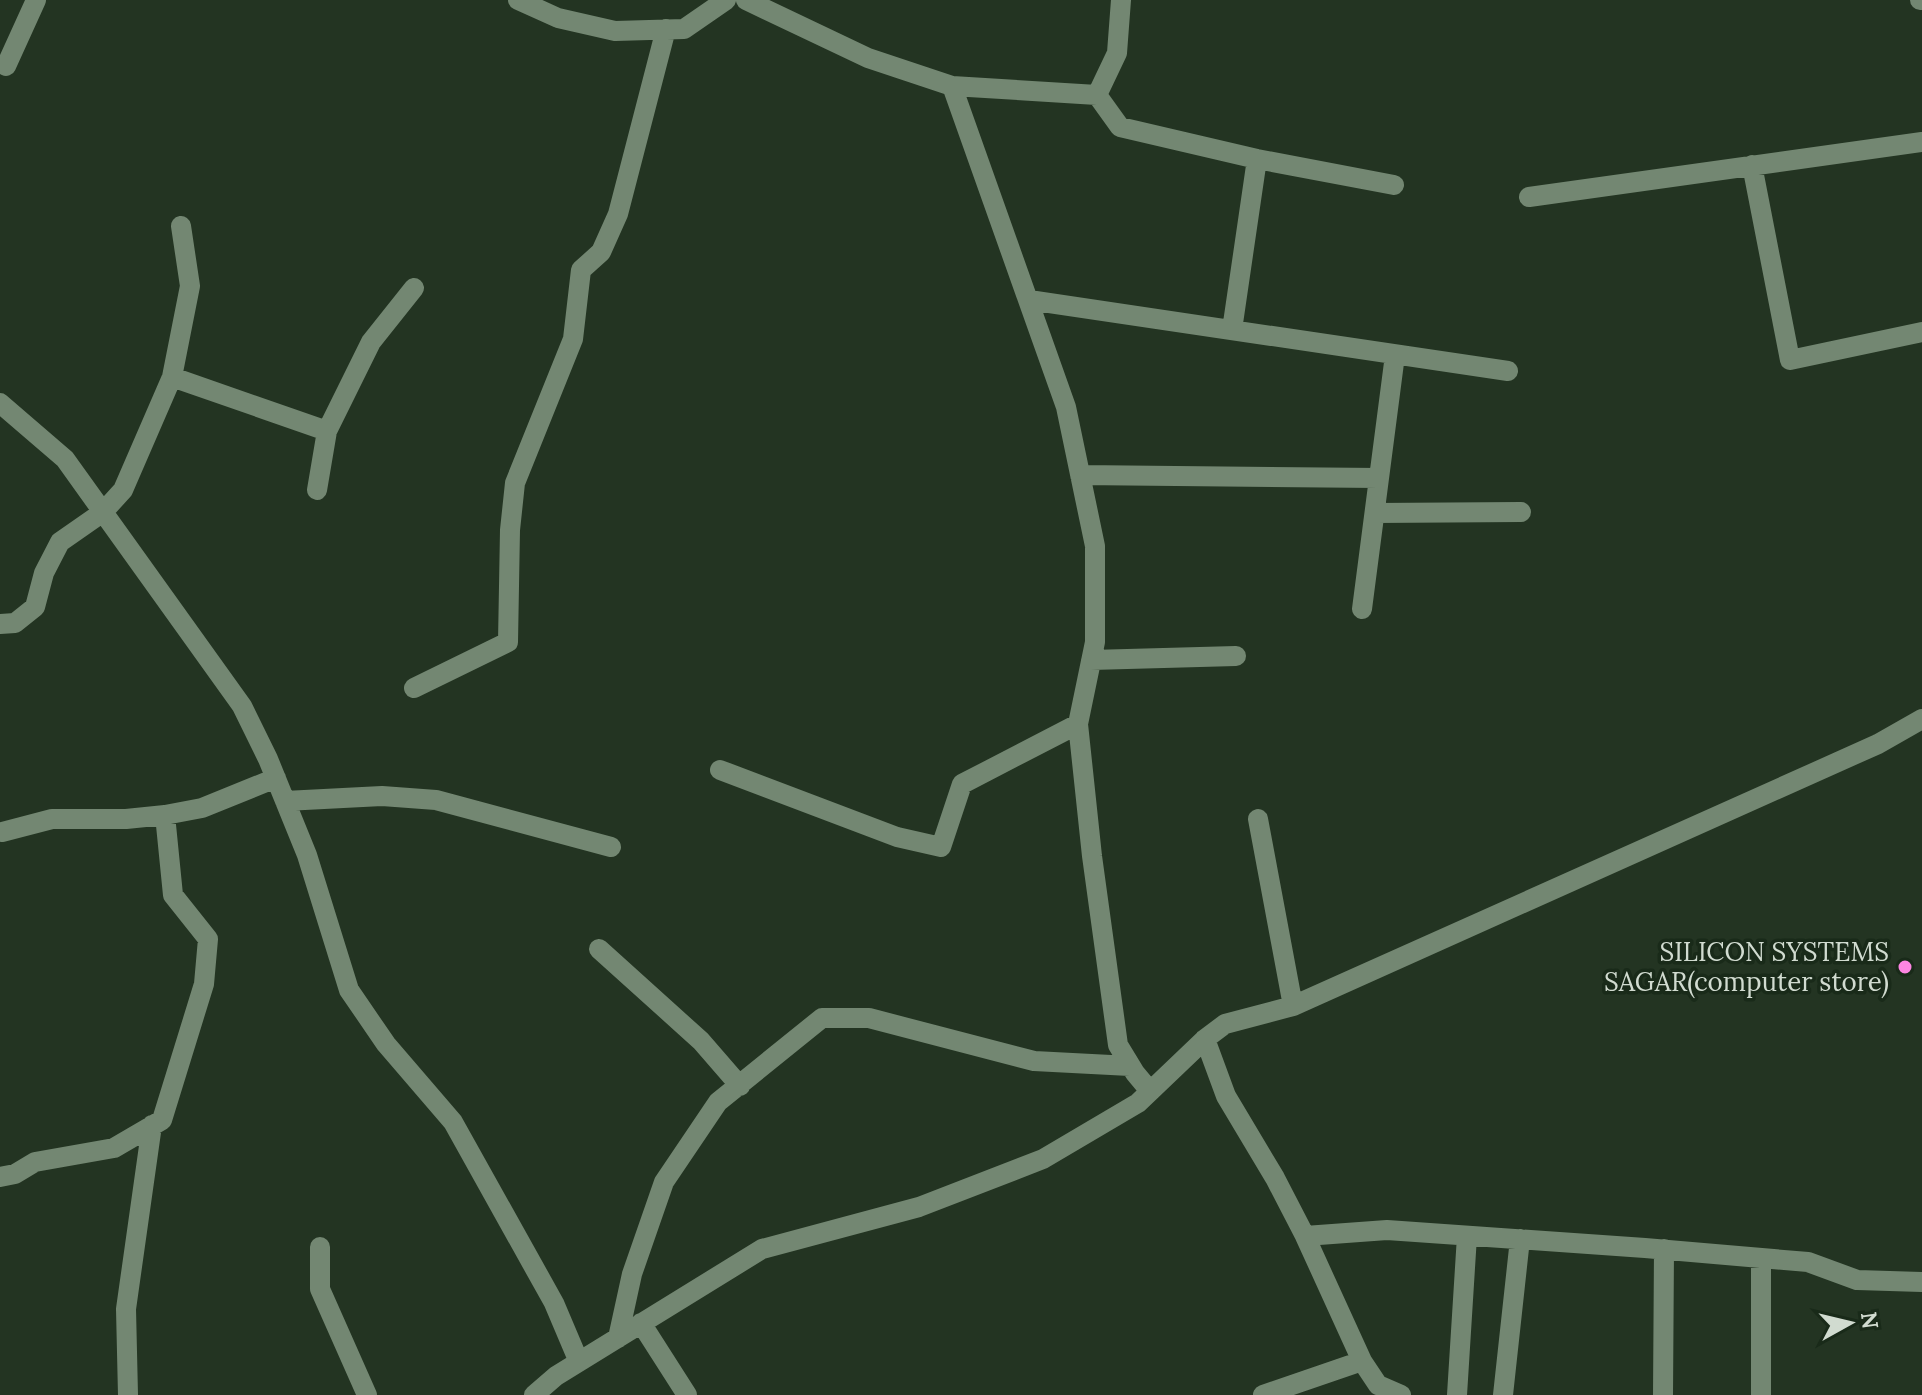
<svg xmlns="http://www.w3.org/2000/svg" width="1922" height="1395" font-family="Lora,serif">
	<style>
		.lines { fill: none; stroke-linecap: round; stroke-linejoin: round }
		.street { stroke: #738772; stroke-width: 20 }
		.poi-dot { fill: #fd86e2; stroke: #192a19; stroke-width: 3 }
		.labels { text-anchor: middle; stroke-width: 7; stroke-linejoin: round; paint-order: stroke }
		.poi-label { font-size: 26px; fill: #d1dbd0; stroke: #192a19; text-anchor: end }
	</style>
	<rect width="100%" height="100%" fill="#233422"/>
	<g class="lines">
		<path class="street" d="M518 0 558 18 615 31 684 29 726 0
			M746 0 868 58 952 86 1066 407 1095 546V642L1078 724 1092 856 1118 1045 1135 1073 1150 1091
			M1920 0H1922
			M6 66 36 0
			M952 86 1097 95 1117 53 1121 0
			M1097 95 1120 127 1257 159 1394 185
			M1752 165 1790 360 1922 332
			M1529 197 1922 142
			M1029 300 1508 371
			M1232 330 1257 159
			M172 377 327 431 371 342 414 288
			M0 403 65 459 242 706 268 759 307 855 349 990 386 1044 453 1122 554 1303 579 1362
			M1080 475 1379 478
			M317 490 327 431
			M1375 513 1521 512
			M1362 609 1395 355
			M0 624 15 623 35 607 44 573 60 542 103 512 123 490 172 377 190 286 181 226
			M1091 660 1236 656
			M414 688 508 642 510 530 515 483 573 339 581 270 601 252 618 214 666 29
			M720 770 897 837 941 847 962 784 1078 724
			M285 801 382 796 436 800 611 847
			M1258 819 1293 1006
			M2 832 52 819H126L165 815 202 808 276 778
			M599 949 701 1041 740 1086
			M1205 1039 1226 1096 1275 1178 1305 1236 1387 1230 1645 1248 1808 1262 1857 1280 1922 1282
			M0 1177 15 1174 35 1162 114 1148 162 1120 204 984 208 939 173 895 165 815
			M320 1247V1289L367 1395
			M1761 1258V1395
			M641 1323 687 1395
			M618 1338 632 1274 664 1182 718 1102 822 1018H869L1034 1061 1130 1066
			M1362 1361 1378 1385 1401 1395
			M128 1395 126 1309 152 1125
			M534 1395 556 1376 762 1249 919 1207 1043 1159 1138 1103 1205 1039 1225 1024 1293 1006 1878 744 1922 719
			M1263 1395 1362 1361 1305 1236
			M1457 1395 1467 1236
			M1503 1395 1520 1239
			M1663 1395 1664 1249"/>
	</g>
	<circle class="poi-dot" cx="1905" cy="967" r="8"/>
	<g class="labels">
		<g class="poi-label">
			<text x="1889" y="961">SILICON SYSTEMS<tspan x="1889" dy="30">SAGAR(computer store)</tspan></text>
		</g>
	</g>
	<g transform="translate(1850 1323) rotate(82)" stroke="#192a19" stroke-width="6" paint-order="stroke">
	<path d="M0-6L14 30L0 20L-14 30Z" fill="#d1dbd0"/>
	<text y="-12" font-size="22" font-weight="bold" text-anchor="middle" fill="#d1dbd0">N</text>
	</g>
</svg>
